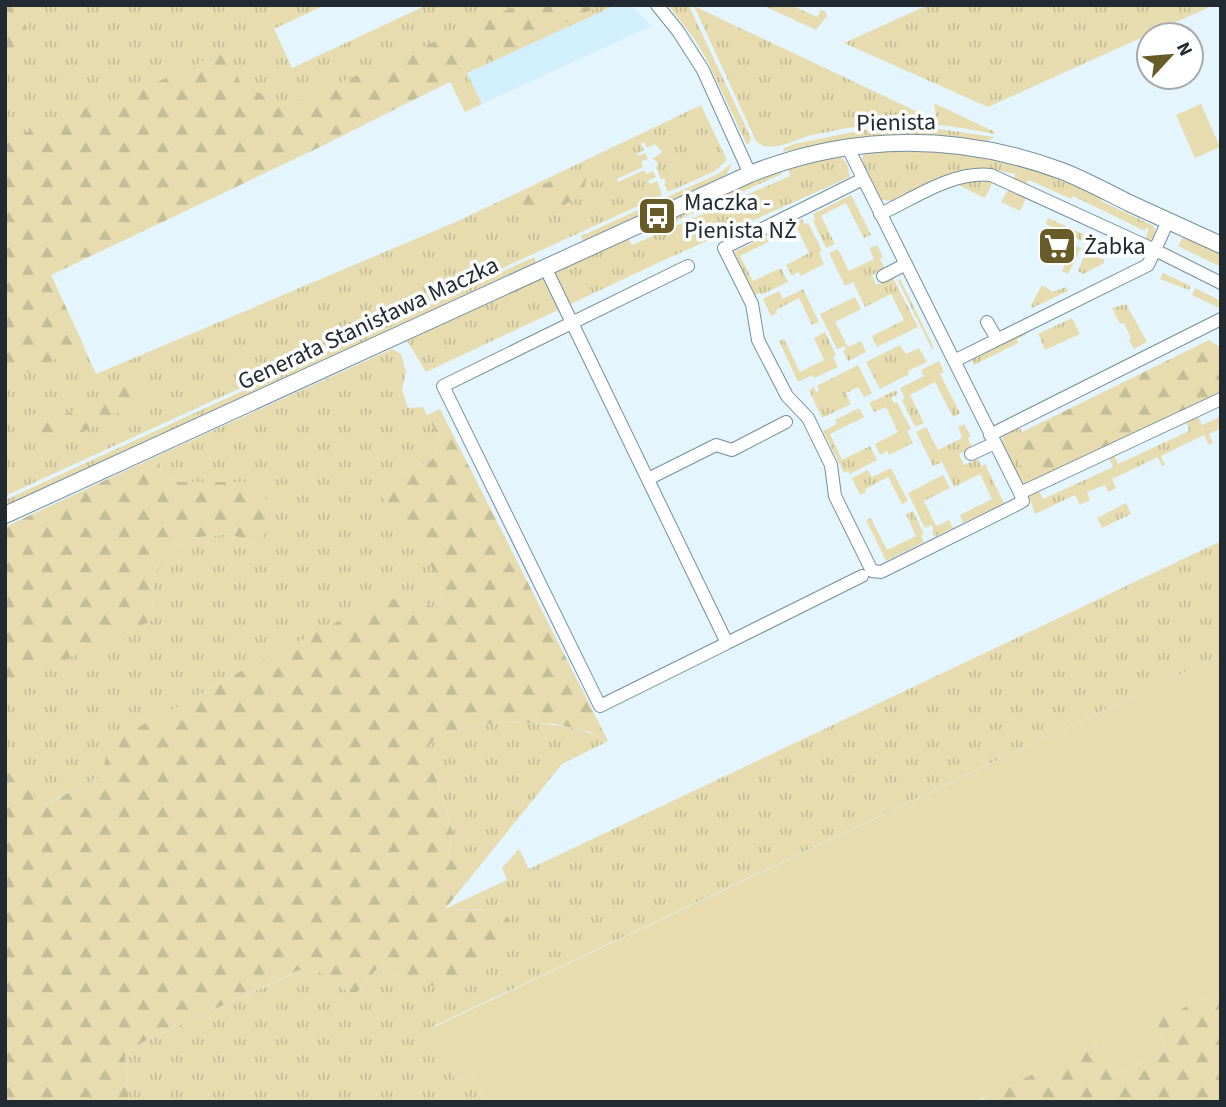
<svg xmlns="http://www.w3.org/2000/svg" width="1226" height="1107" font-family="'Source Sans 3',sans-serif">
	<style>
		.built { fill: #d2effe }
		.grass { fill: url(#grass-tufts) }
		.forest { fill: url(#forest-firs) }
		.garden { fill: #e6dcaf }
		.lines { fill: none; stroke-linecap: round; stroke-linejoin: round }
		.minor-casing { stroke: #758f9d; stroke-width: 14 }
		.tertiary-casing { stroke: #758f9d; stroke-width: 18 }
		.minor { stroke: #fff; stroke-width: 12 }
		.tertiary { stroke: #fff; stroke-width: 16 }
		.labels { text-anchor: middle; stroke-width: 7; stroke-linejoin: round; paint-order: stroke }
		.street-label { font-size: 24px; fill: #212b31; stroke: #fff }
		.poi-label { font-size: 24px; fill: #212b31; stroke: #fff; text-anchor: start }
	</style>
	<defs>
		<pattern id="grass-tufts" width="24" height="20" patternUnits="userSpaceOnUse" patternTransform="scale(1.75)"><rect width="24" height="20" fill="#e6dcaf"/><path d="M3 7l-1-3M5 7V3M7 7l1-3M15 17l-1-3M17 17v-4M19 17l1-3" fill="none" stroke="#c5bd97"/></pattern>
		<pattern id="forest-firs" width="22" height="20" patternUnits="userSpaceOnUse" patternTransform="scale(1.75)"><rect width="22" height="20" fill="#e6dcaf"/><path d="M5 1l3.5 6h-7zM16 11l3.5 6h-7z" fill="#c5bd97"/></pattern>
	</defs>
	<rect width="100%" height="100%" fill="#e4f5fe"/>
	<path class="built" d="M616 5H631L651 26 482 104 467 73Z"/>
	<path class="grass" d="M5 5H325L274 29 292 68 427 5H616L467 73 482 104 465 112 450 82 51 275 96 374 458 221 701 105 727 160 715 171 668 192 664 184 666 183 664 178 661 179 656 167 658 165 655 160 652 159 662 152 655 144 647 148 644 142 641 143 644 150 637 154 638 156 645 153 648 159 641 162 643 167 617 179 618 182 644 170 647 174 653 171 656 177 648 181 650 184 657 181 662 195 5 496Z
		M668 5 689 6 750 136 751 140 747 145 706 58 693 37Z
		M762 5H791L817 17 821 10 825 11 827 16 816 30Z
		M928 5H1214L988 107 844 43Z
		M694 6 937 121 934 103 995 132 994 134C956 126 915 120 876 124 854 126 833 131 812 135 795 139 771 155 756 141Z
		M893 128 939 129 994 137 988 141C911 132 859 133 783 152L784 148 794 144 863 130Z
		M876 150C929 150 981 152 1032 169 1055 177 1079 188 1102 197L1101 201 1154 226 1156 234 1150 241H1144L1149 229 1146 228 1145 231 1073 196 1071 199 1029 180 1026 184 1014 179 1015 174 986 168 968 169 892 201 881 200 861 160 864 154Z
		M837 156C848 159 848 168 850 177L662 261 426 372 407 341 628 238 632 245 790 176 788 168Z
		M732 163 727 174 720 178 583 241 581 236 718 174Z
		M780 170 782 174 675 221 674 217Z
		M965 181H993L985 198 956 184Z
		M1009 188 1027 196 1020 211 1001 202Z
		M851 195 871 235 864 238 846 203 821 216 835 244 826 248 813 221 815 219 813 214Z
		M1048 218 1085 235 1082 241 1046 224Z
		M802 219 805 225 808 223 822 250 819 253 824 264 801 276 798 272 792 276 786 265 809 253 797 228 785 234 783 229Z
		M773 233 776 238 740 256 753 281 781 268 788 282 761 295 760 293 755 295 734 252Z
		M1183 237 1221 254V267L1178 246Z
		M877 245 883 257 880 259 885 269 872 275 876 285 893 278 918 327 877 347 872 336 904 320 891 294 865 307 853 282 845 286 829 253 838 249 849 271 874 259 869 248Z
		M1075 245 1081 248 1068 274 1062 271Z
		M1086 252 1104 260V263L1083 274 1078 271Z
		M534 257 536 262 5 506V500Z
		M1163 273 1191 286 1189 290 1160 279Z
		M900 279 934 348 932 349 898 281Z
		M1042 285 1053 292 1066 287 1068 291 1032 308 1031 305Z
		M1195 288 1221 301 1219 308 1192 295Z
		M803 289 819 322 812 325 799 298 776 310 777 313 771 316 763 299 779 291 783 299Z
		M855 297 861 309 835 322 848 347 861 341 866 352 848 361 843 351 846 350 844 346 837 349 820 314Z
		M1126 304 1147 342 1134 349 1129 340 1131 338 1124 323 1120 324 1112 308Z
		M1072 318 1080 334 1045 350 1038 334Z
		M825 332 836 355 833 357 838 367 814 378 812 375 798 382 779 341 784 339 800 372 824 360 814 338Z
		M1024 332 1026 335 1017 339 1018 343 974 365 971 359Z
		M900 345 906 354 919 348 927 362 908 371 909 374 880 389 866 362Z
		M392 349 401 354 406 372 402 390 408 408 423 407 440 441 432 460 393 477 379 492C398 520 443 569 443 602L435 608 422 602 246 668 183 704 102 776 44 805 5 770V687L129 629 152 606 155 576 170 550 191 538 232 534 254 544 244 482H180L163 477 157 456Z
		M939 361 944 372 940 374 960 413 953 417 935 382 910 395 924 423 915 427 902 400 905 398 900 388 924 376 921 370Z
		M858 365 872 393 864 397 858 387 846 393 851 404 822 418 809 390 814 387 816 392 819 391 817 386Z
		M896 390 898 394 891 398 894 403 897 402 911 429 907 431 913 443 889 455 887 451 880 455 875 444 898 432 886 407 874 412 869 403Z
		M859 408 864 417 830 434 842 460 870 446 877 460 850 474 848 471 844 473 823 431 837 424 835 420Z
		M1221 416V428L1209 434 1213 443 1209 445 1204 435 1161 456 1165 465 1162 466 1158 457 1112 479 1116 488 1108 492 1105 485 1087 492 1090 500 1080 505 1075 495 1035 514 1029 496 1039 491 1043 499 1113 467 1109 458 1114 455 1118 464 1189 431 1186 422 1198 417 1202 425Z
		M964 424 971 436 968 438 972 448 959 454 964 465 978 459 981 466 985 464 1004 503 963 523 960 515 992 499 980 474 954 487 942 462 933 466 916 432 926 427 938 450 962 438 958 427Z
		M1019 426 1022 432 1012 448 1035 482 1024 485 1021 483 1001 444 1004 434Z
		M891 468 908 501 902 504 888 477 865 489 866 492 860 495 852 478 868 470 872 477Z
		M943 475 950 488 924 501 936 526 949 520 953 528 934 537 932 525 925 528 908 493Z
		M1126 503 1131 514 1102 528 1097 518Z
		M913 511 924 534 921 536 924 542 886 561 866 520 871 518 887 550 916 536 906 514Z
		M1221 541V655L432 1027 456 1081 473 1073 486 1102H129L125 1054 143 1042 301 970 321 972 354 996 380 965 407 982 500 910 445 909 507 880 502 868 519 849 529 869Z
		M499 722C537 723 574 723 608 741L562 764 466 883 448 853 453 833 439 786 424 752 438 735Z"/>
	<path class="forest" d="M14 5 30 38 27 48 5 58V10Z
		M518 5H594L595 8 466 71 467 73 322 146 51 275 84 346 5 382V144L40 125 95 104 125 97 225 51 244 90 249 88 287 106Z
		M577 171 586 176C586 182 585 188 582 193 571 208 523 218 506 211V207C524 188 554 181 577 171Z
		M1209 340 1218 346 1221 344V395L1035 482 1032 477 1026 475 1011 447 1022 432Z
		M133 382 142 387C141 413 127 408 109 416 99 421 91 429 81 433 68 438 50 436 37 435L31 429 71 412 110 390Z
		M440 409 608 741 590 732 555 724 499 722 438 735 424 752 439 786 453 833 448 853 466 883 445 909 500 910 520 935 444 987 407 982 380 965 354 996 321 972 300 970 143 1042 125 1054 129 1102H5V770L45 805 102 776 109 742 183 704 246 668 385 598 422 602 435 608 443 602C444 571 397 519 378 492L393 477 432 460 440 441 427 415Z
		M157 456 163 477 180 482H244L272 503 269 530 254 544 231 534 191 538 170 550 155 576 151 621 5 687V527Z
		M1221 991V1102H979L994 1090 1099 1044 1115 1076 1167 1051 1156 1020Z"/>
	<path class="garden" d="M1201 104 1220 147 1195 158 1176 115Z
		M1221 655V991L1156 1020 1167 1051 1115 1076 1098 1044 974 1102H486L473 1073 456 1081 432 1028Z"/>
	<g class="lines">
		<defs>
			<path id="minor" d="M657 5 678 31 703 70 750 174
				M847 146 1020 493
				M863 179 724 248 752 304 758 340 787 396 808 418 831 465 835 496 872 571 881 572 1016 505 1023 501 1020 493 1221 399
				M880 214C915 198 952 171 991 175L1155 250 1221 283
				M688 266 443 386 600 706 727 643
				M545 267 727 643 862 576
				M883 276 906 264
				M987 322 997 339
				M954 361 1148 265 1168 221
				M990 435 1221 319
				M971 454 995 443
				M648 479 716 445 732 450 786 422"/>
			<path id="tertiary" d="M5 515 750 174C852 133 959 133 1062 171 1085 180 1107 192 1129 203 1159 217 1190 231 1221 245"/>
		</defs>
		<use href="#minor" class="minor-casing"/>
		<use href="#tertiary" class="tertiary-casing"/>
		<use href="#minor" class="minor"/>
		<use href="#tertiary" class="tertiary"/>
	</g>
	<defs>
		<symbol id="bus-square" viewBox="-11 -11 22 22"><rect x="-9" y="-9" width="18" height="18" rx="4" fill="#675c28" stroke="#fff"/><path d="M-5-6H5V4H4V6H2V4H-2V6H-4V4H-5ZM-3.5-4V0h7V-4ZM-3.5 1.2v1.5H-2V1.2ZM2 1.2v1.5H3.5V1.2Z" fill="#fff"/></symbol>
		<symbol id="supermarket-square" viewBox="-11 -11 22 22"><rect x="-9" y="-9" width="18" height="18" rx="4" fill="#675c28" stroke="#fff"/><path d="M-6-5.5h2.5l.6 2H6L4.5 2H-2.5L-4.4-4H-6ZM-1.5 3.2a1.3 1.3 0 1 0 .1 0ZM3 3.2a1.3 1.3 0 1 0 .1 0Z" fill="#fff"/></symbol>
	</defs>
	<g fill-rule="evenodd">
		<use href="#bus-square" x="635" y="194" width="44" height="44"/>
		<use href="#supermarket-square" x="1035" y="224" width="44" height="44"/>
	</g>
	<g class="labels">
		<g class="street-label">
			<text transform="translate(896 122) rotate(-1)" y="8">Pienista</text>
			<text transform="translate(368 323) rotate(-25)" y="8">Generała Stanisława Maczka</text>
		</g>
		<g class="poi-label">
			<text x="684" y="210">Maczka -<tspan x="684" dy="28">Pienista NŻ</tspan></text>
			<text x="1084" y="254">Żabka</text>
		</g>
	</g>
	<rect width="1226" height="1107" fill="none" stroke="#212b31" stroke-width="14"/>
	<g transform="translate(1170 56) rotate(64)"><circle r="33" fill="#ffffff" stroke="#a6aaad" stroke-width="2"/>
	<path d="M0-5L12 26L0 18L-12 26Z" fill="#675c28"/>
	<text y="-10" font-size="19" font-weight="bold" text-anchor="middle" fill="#212b31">N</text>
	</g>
</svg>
